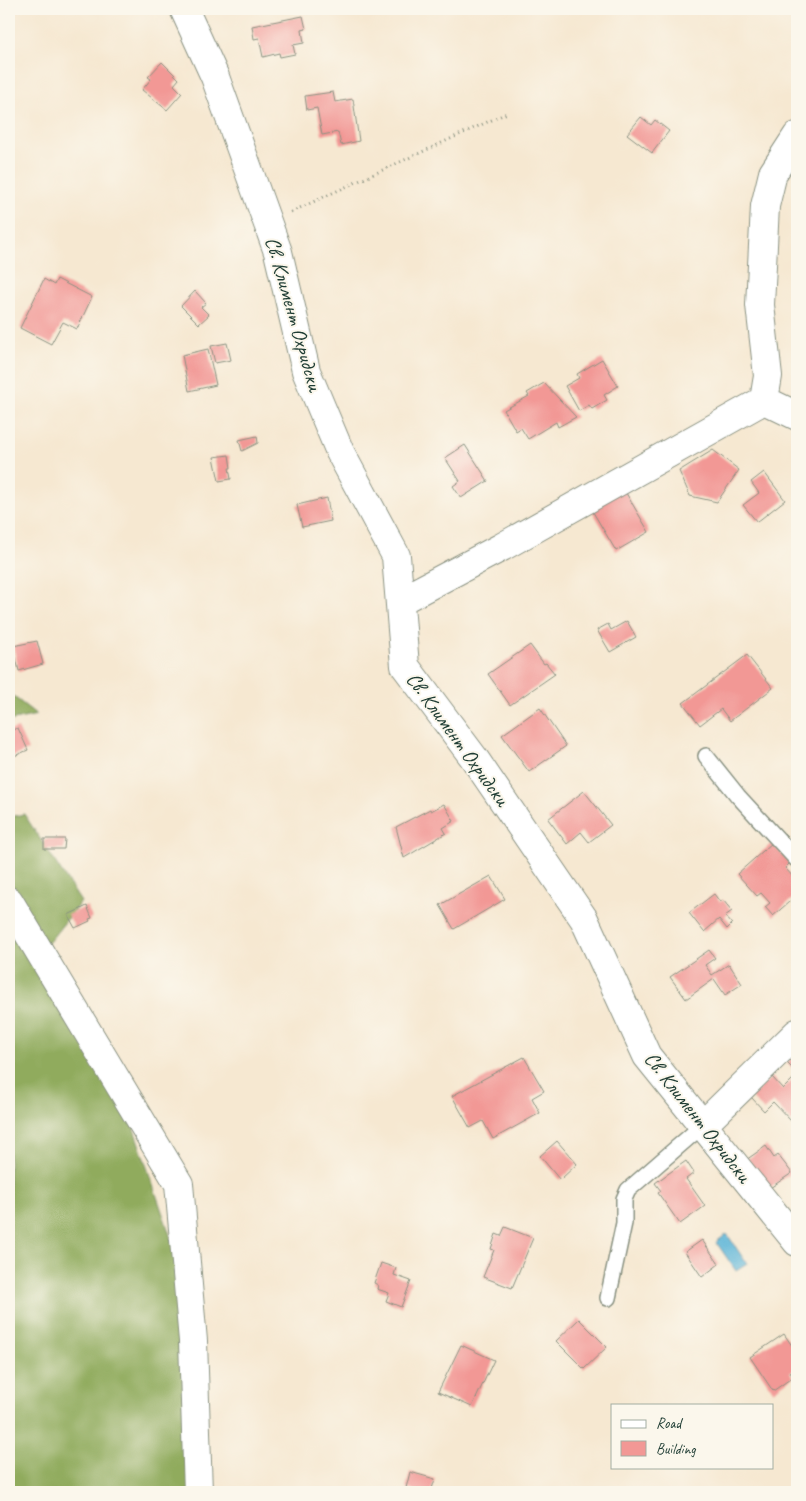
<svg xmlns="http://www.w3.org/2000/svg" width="806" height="1501" font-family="Caveat,sans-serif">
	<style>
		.forest { fill: #90ab5d; stroke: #587448 }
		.water { fill: #59b3d7; stroke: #3c7886 }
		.building { fill: #f29895 }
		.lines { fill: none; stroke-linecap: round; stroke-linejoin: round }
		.service-casing { stroke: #8a9282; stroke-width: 18 }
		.minor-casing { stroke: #8a9282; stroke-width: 30 }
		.path { stroke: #8a9282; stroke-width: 3; stroke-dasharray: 1 4; stroke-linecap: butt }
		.service { stroke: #fff; stroke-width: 15 }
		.minor { stroke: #fff; stroke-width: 28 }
		.labels { text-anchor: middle; stroke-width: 4; stroke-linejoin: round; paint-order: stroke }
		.street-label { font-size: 21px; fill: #1f3d34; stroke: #fbf7ec }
	</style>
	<rect width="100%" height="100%" fill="#fbf7ec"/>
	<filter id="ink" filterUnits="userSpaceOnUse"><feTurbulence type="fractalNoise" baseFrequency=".02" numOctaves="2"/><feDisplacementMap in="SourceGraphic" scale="10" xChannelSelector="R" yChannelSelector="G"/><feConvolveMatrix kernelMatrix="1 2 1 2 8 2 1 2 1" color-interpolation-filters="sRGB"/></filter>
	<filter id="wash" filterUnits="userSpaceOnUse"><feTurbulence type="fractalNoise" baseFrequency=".0096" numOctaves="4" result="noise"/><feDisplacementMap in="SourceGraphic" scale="20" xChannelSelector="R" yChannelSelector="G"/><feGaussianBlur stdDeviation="1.12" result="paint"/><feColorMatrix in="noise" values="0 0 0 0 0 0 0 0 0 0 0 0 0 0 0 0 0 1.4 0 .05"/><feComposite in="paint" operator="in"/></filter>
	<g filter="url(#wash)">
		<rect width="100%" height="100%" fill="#f6e8d1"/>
		<path class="forest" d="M9 693 37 715 9 721Z
			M24 814 81 902 36 958 121 1091 185 1279 203 1492H9V817Z"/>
		<path class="water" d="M727 1234 747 1264 736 1271 716 1242Z"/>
		<g id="blocks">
			<path class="building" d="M303 16 306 29 302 30 304 43 293 45 295 54 280 57 279 53 263 57 259 38 254 39 252 26Z
				M162 62 179 79 174 85 182 93 167 110 142 90 151 79 148 77Z
				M333 92 335 102 353 99 359 141 341 145 338 132 322 135 317 108 307 110 305 96Z
				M641 117 651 125 655 120 669 131 652 153 627 134Z
				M44 279 54 285 57 279 92 297 77 329 63 322 51 344 20 328Z
				M195 291 206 303 201 307 209 315 199 324 181 306Z
				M227 343 231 360 215 363 211 346Z
				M208 349 216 385 189 391 182 355Z
				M602 359 618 386 604 395 607 400 592 409 589 405 579 411 565 386 579 378 577 374Z
				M544 383 576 417 558 427 556 422 528 439 521 428 516 431 504 410 529 396 527 393Z
				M257 436 258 443 242 451 239 440Z
				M465 445 488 481 461 498 453 486 460 481 445 458Z
				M713 450 739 470 717 502 690 496 679 471Z
				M229 455 231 468H229L231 479 219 481 214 457Z
				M764 472 785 500 757 522 743 505 759 493 751 482Z
				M623 488 649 532 616 551 590 507Z
				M327 498 331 521 302 527 297 505Z
				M627 621 636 637 610 652 597 630 608 624 611 630Z
				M37 641 43 664 19 671 13 646Z
				M530 645 544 664 546 663 555 674 510 705 488 674Z
				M747 655 773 688 730 721 721 709 700 725 683 703Z
				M540 708 566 746 529 772 502 735Z
				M18 728 28 750 12 757 9 751V731Z
				M584 791 611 825 589 842 581 832 567 844 548 819Z
				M444 804 454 821 443 828 446 833 404 858 396 827 430 809 431 811Z
				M44 839H65L64 849H44Z
				M772 843 790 863 785 868 796 880 792 883 797 889V895L773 916 765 907 770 903 761 893 757 896 737 874Z
				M491 876 505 899 454 929 440 905Z
				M714 894 720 902 723 900 732 911 725 916 732 924 727 929 719 919 704 932 689 913Z
				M87 906 92 918 89 919 90 921 75 928 68 915Z
				M709 950 715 958 705 965 712 975 729 964 742 984 725 995 714 979 686 999 670 977Z
				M797 1052V1073L787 1063Z
				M524 1057 544 1091 532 1098 540 1113 493 1139 483 1121 470 1128 452 1096Z
				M797 1075V1117L792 1122 773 1102 764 1111 751 1097 772 1077 783 1089Z
				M557 1141 577 1164 560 1180 540 1156Z
				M766 1146 774 1158 778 1155 792 1173 767 1190 746 1160Z
				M686 1161 694 1173 686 1179 705 1206 680 1224 658 1193 661 1191 655 1183Z
				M505 1227 533 1238 512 1288 483 1277 494 1250 491 1249 496 1234 501 1236Z
				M702 1240 719 1264 702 1277 685 1252Z
				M381 1263 396 1268 394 1275 411 1281 401 1307 386 1301 389 1293 377 1289 378 1285 374 1283Z
				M579 1319 607 1347 584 1369 556 1341Z
				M784 1334 795 1350 791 1353 797 1361V1368L790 1372 793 1377 773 1391 750 1357Z
				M461 1345 494 1360 472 1407 438 1392Z
				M410 1472 435 1479 431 1492H421L406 1488Z"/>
		</g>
	</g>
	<g filter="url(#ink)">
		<use href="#blocks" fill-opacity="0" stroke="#8a9282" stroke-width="1"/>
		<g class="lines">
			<defs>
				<path id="service" d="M706 756 738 796 797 860
					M608 1298 624 1223V1199L628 1190 703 1125"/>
				<path id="minor" d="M184 9 215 77 278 252 306 371 340 452 396 556 405 666 474 758 584 919 647 1056 797 1242
					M764 400 797 416
					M400 601 502 547 764 400 768 376 760 305 765 206 773 173 797 136
					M9 901 179 1184 193 1341 198 1492
					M703 1125 797 1033"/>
			</defs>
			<use href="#service" class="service-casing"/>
			<use href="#minor" class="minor-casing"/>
			<path class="path" d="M291 212 507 113"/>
			<use href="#service" class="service"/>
			<use href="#minor" class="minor"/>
		</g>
	</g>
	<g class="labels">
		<g class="street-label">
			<text transform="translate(294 314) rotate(74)" y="7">Св. Климент Охридски</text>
			<text transform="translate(458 739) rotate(54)" y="7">Св. Климент Охридски</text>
			<text transform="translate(698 1117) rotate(52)" y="7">Св. Климент Охридски</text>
		</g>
	</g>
	<rect width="806" height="1501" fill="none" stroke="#fbf7ec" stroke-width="30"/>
	<rect x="611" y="1404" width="162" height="65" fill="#fbf7ec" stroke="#a3ada2"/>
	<rect x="621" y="1420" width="25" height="8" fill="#ffffff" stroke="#a3ada2"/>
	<text x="656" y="1428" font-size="15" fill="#1f3d34">Road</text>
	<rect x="621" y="1441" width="25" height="15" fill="#f29895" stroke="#a3ada2"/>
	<text x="656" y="1454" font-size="15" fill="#1f3d34">Building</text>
</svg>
